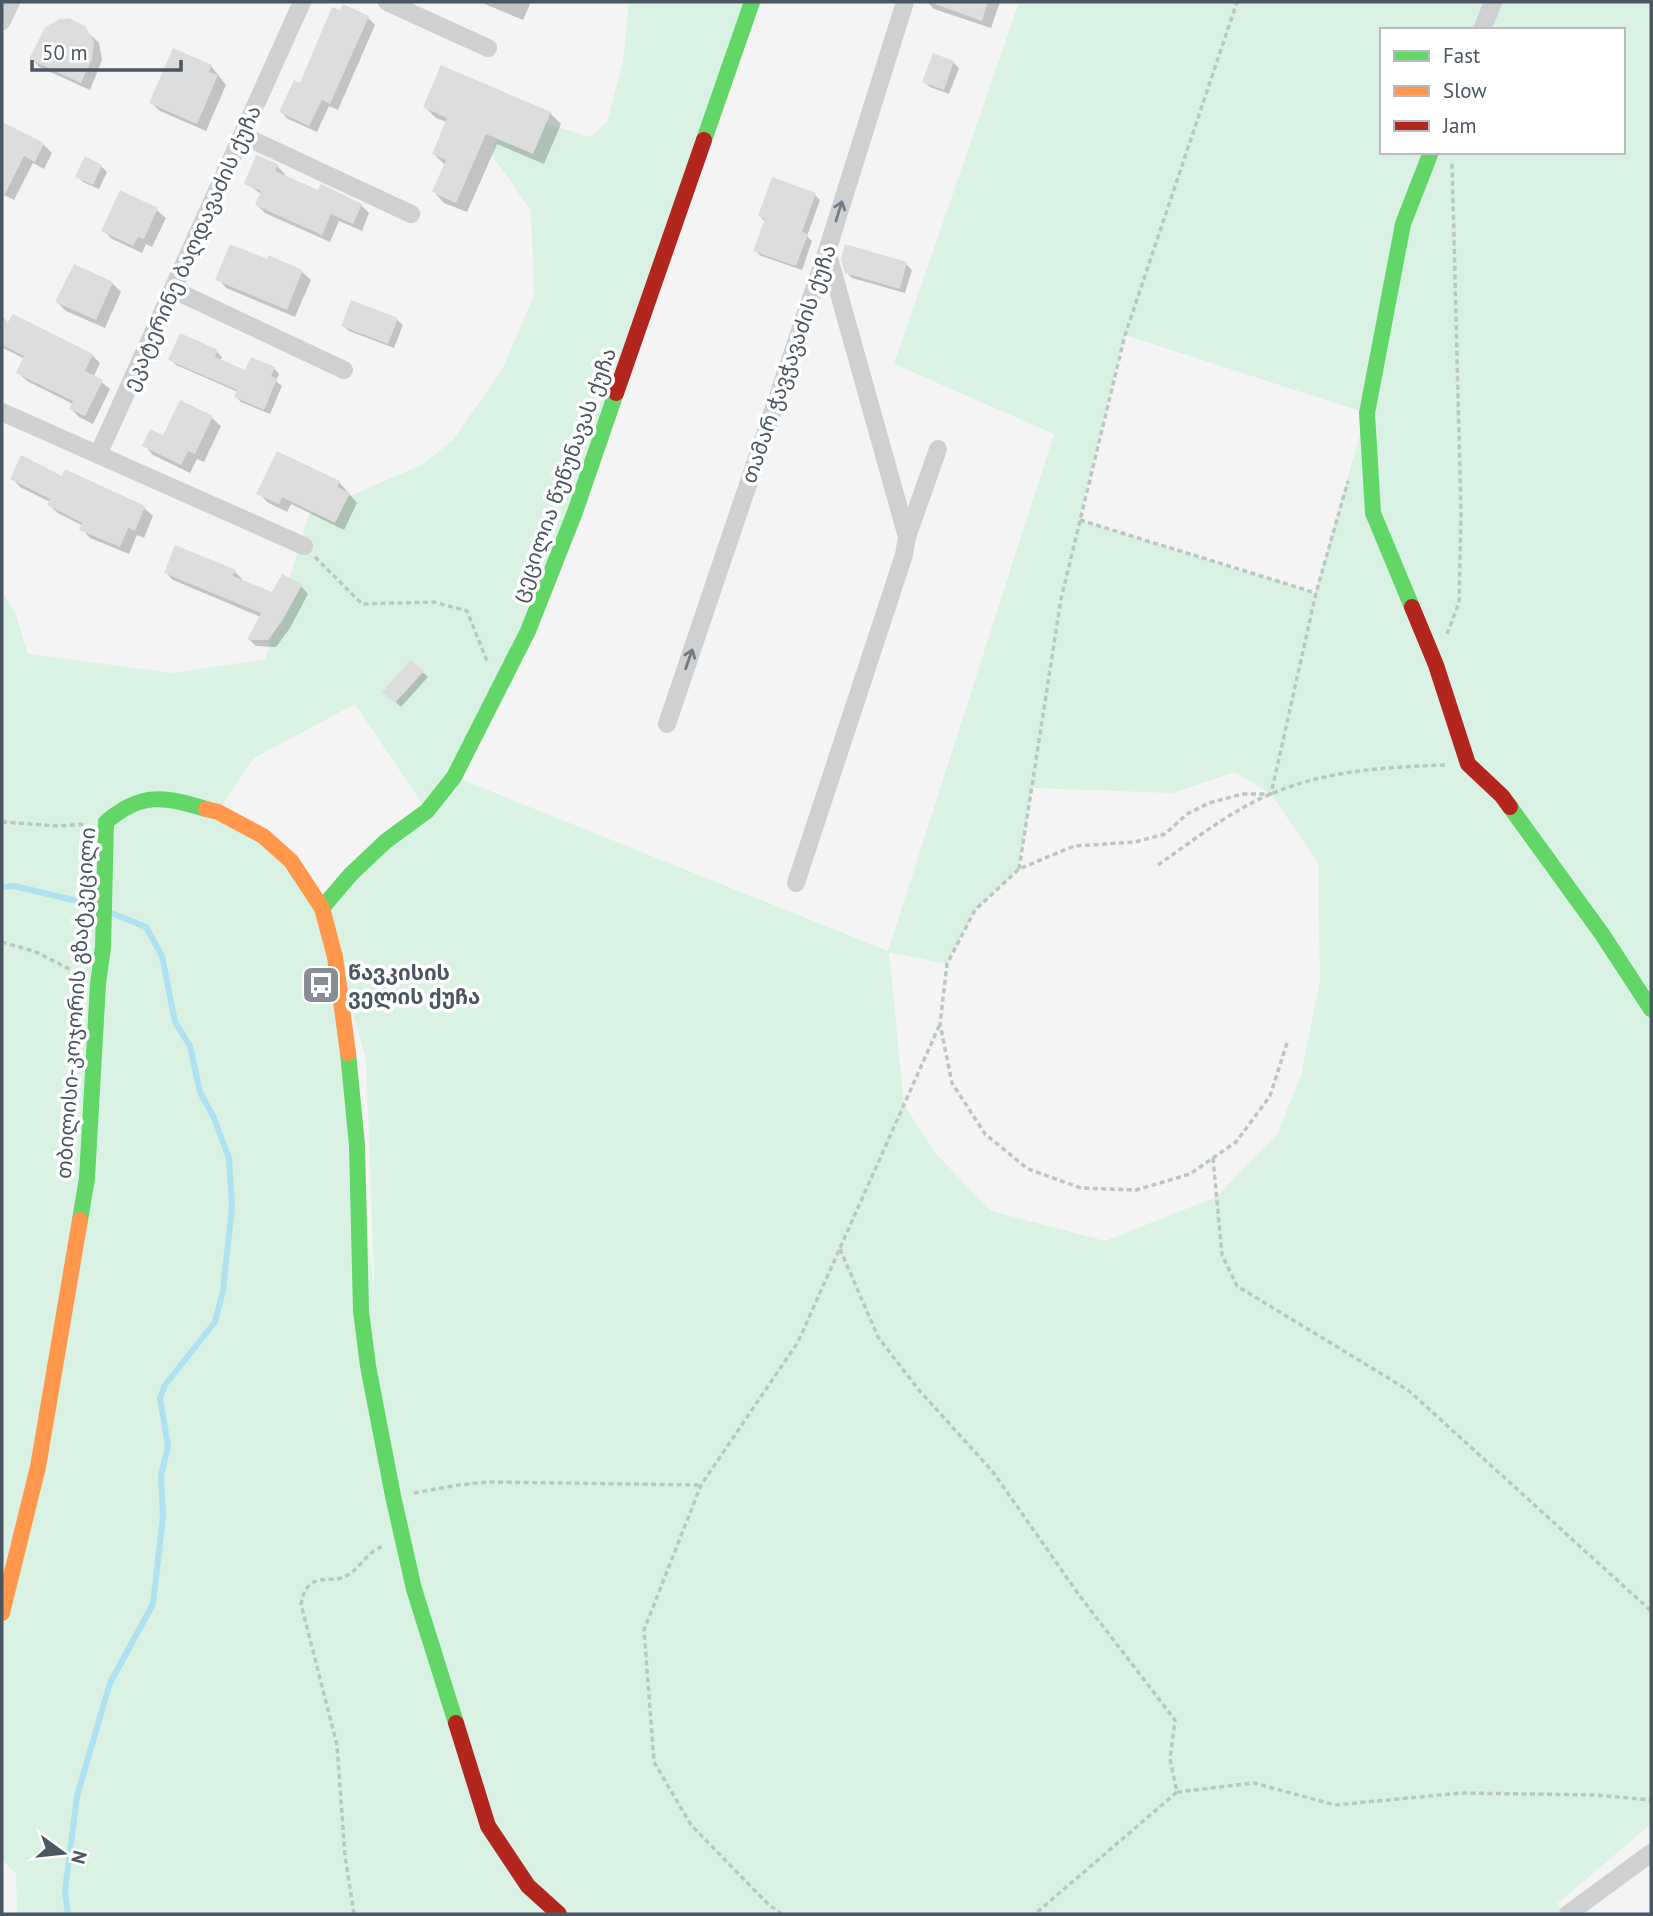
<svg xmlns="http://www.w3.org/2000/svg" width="1653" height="1916" font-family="'PT Sans','Noto Sans Georgian',sans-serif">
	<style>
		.green { fill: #d9f2e3; fill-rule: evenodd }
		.shadow { fill: #0003 }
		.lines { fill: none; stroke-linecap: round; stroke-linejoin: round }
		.stream { stroke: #aee2f0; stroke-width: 6 }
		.building { fill: #ddddde }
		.path { stroke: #bcc7c4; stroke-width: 3.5; stroke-dasharray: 5 3.5; stroke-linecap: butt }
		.street { stroke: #ced0d2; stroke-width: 18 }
		.fast { stroke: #63d668; stroke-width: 16 }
		.slow { stroke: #ff974d; stroke-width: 16 }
		.jam { stroke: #b3261e; stroke-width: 16 }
		.oneway { stroke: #727b83 }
		.labels { text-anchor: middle; stroke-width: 7; stroke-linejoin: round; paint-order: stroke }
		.street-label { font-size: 21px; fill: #4a5661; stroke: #fff }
		.poi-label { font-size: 21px; font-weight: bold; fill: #4a5661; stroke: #fff; text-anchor: start }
	</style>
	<rect width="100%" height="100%" fill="#f4f4f4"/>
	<path class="green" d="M629 2H752L575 512 455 777 888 951 1054 434 894 364 1019 2H1651V1824L1557 1904 1568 1914H17L16 1874 2 1859V591L15 612 28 654 174 673 265 659 309 514 423 464 453 440 503 368 534 295 531 211 492 155 501 121 529 118 590 137 607 122 623 61ZM1382 30H1623V152H1382ZM1125 335 1366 413 1315 593 1079 520ZM355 704 427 811 322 907 263 836 218 811 254 758ZM1235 772 1271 794 1318 863 1320 980 1301 1075 1277 1135 1216 1197 1105 1241 991 1211 937 1155 904 1105 889 952 947 964 975 910 1019 869 1032 788 1173 793ZM104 865 103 945 86 903ZM333 944 366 1059 375 1303 348 1052Z"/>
	<path class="shadow" d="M480 2H531L523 20Z
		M927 2H1000L991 28 934 9Z
		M368 18 375 25 338 110 329 106 317 132 288 119 281 112 301 85Z
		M77 22 99 43 102 60 90 90 39 67 31 58Z
		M953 62 959 68 949 94 930 87 924 82Z
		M211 66 226 85 206 131 160 111 151 103Z
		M425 107 550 113 561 124 544 164 497 144 467 212 444 203 434 192 445 165 434 154 447 122 436 118Z
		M2 124 43 144 52 153 44 169 33 163 14 200 2 194Z
		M101 166 107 172 99 189 83 182 77 176Z
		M277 166 285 174 284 177 319 192 361 205 369 213 362 231 339 221 330 242 265 213 257 205 261 194 246 183Z
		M121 192 157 210 166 218 152 247 146 244 142 253 112 239 103 230Z
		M815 195 820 200 807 236 812 241 802 270 761 256 755 250 765 222 760 216Z
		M269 258 302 272 311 280 295 317 226 288 218 279 268 262Z
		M906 264 912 270 905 293 852 278 846 272Z
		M75 267 112 283 121 292 105 328 66 311 57 302Z
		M352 302 397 320 403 325 394 348 349 331 343 325Z
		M2 317 7 329 92 355 100 363 94 376 110 389 93 424 79 417 71 409 73 404 27 381 18 373 25 359 3 348 2 351Z
		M217 352 222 357 220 362 246 372 274 368 279 374 276 381 282 386 270 414 241 402 236 397 238 392 176 365 170 359Z
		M181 402 212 418 221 426 204 462 197 459 190 473 153 455 145 446 164 438Z
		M12 478H62L144 508 153 516 144 538 137 535 129 554 90 538 82 529 83 526 58 513 49 505 50 502 20 487Z
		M339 482 357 503 344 530 291 504 287 512 267 502 259 493Z
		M235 572 242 579 241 581 273 594 301 586 308 594 290 628 276 647 256 646 249 639 261 617 173 580 166 573Z
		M411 662 428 677 401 707 385 692Z"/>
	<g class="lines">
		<path class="stream" d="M2 887 14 886 86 903 98 908
			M68 1914 65 1891 77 1796 110 1683 153 1604 163 1516 161 1476 168 1446 160 1398 165 1385 215 1322 223 1291 232 1206 229 1158 214 1118 200 1092 190 1046 175 1022 162 956 146 927 109 912"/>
	</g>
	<path class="building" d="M935 2H988L982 21 935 4Z
		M343 4 369 16 330 104 322 100 309 126 279 112 294 80 300 83 332 7 340 10Z
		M69 18 85 26 94 41 92 59 81 83 29 59 45 27 60 19Z
		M173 48 212 65 209 72 218 75 197 124 149 103Z
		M933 53 954 61 944 90 922 82Z
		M441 65 551 112 533 154 486 134 456 203 432 192 446 160 432 154 447 118 423 107Z
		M2 122 44 143 35 162 24 156 2 200Z
		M256 155 278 164 275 171 318 190 321 184 362 204 353 224 331 214 322 235 255 205 261 191 244 184Z
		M85 156 102 165 93 185 75 177Z
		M772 177 816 193 802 232 808 234 796 266 753 251 765 219 758 216Z
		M120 190 158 208 144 239 138 237 133 246 101 231Z
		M230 244 267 259 268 255 303 270 287 310 215 280Z
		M845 244 907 262 900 289 845 273 841 259Z
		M74 264 113 282 96 320 55 302Z
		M351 300 398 318 388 344 341 326Z
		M13 314 93 354 85 371 103 380 85 416 69 409 73 401 16 373 24 356 2 345V315L8 322Z
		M180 333 218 350 215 357 245 370 251 357 275 367 271 376 277 379 264 410 234 397 237 390 168 360Z
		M180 400 213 416 195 454 188 451 181 465 142 446 150 429 163 435Z
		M277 451 340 481 337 487 350 493 335 523 282 497 279 504 256 494Z
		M21 455 62 476 65 469 145 506 135 531 128 528 120 547 79 530 82 523 47 505 50 499 10 479Z
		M175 545 236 570 233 576 272 592 282 574 302 585 282 621 268 640H247L261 613 164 573Z
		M411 660 424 671 395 703 382 692Z"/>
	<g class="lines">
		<path class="path" d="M1080 520 1316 593
			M315 557 362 604 434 602 467 611 487 661
			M1447 634 1459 603 1461 512 1452 161
			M2 822 58 826 87 824
			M1158 865C1194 840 1230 811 1271 794 1327 770 1387 767 1446 765
			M1019 869 1061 599 1125 335 1237 2
			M2 942 36 952 77 973
			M1287 1043 1270 1096 1236 1142 1190 1174 1136 1190 1081 1188 1028 1169 985 1134 952 1083 940 1024 947 964 975 910 1019 869 1074 846 1135 842 1165 834 1187 814 1209 803 1242 794H1271L1316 593 1348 481
			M1213 1158 1222 1255 1237 1286 1408 1390 1651 1611
			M840 1249 878 1337 918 1389 993 1472 1079 1595 1175 1720 1170 1759 1177 1792 1035 1914
			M414 1493 458 1485 489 1482 701 1485
			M1177 1792 1254 1783 1335 1805 1461 1793 1595 1795 1651 1800
			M354 1914 345 1856 337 1745 301 1604C303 1596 304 1589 311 1584 321 1576 334 1582 344 1577 361 1569 365 1553 383 1546
			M782 1914 769 1905 691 1825 654 1762 644 1630 701 1485 798 1342 940 1024"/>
		<path class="street" d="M387 2 488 48
			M2 21 11 2
			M1482 30 1493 2
			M242 135 411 214
			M174 290 344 370
			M2 412 304 546
			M98 455 302 2
			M907 537 938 449
			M667 724 827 251 905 2
			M796 883 904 555 907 537 827 251
			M1568 1914 1651 1853"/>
		<path class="fast" d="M704 140 752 2
			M1412 607 1373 513 1367 413 1403 224 1431 152
			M1510 807 1602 934 1651 1009
			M322 908 351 874 386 841 427 811 454 777 528 631 575 512 616 393
			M348 1053 357 1145 361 1311 368 1366 393 1496 414 1589 456 1723
			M80 1220 87 1178 98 984 103 947 106 822C141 792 164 796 206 809"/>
		<path class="slow" d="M206 809 218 812 263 836 291 861 322 908 335 957 348 1053
			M2 1613 38 1467 80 1220"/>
		<path class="jam" d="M616 393 704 140
			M1412 607 1436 665 1468 764 1502 796 1510 807
			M456 1723 488 1826 528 1886 559 1914"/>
	</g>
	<defs><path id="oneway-shaft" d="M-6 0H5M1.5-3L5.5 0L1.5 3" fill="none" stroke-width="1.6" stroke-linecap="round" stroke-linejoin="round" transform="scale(1.75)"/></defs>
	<g class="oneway">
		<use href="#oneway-shaft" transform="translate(839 211) rotate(-73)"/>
		<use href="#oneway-shaft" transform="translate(689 659) rotate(-71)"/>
	</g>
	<defs>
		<symbol id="bus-square" viewBox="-11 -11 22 22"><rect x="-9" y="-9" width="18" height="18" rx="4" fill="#868d94" stroke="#fff"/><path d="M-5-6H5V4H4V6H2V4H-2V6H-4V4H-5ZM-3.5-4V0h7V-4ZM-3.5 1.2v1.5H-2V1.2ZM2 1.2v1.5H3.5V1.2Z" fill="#fff"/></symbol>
	</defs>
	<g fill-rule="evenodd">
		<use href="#bus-square" x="299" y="963" width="44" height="44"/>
	</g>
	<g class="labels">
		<g class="street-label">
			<text transform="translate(192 248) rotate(-66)" y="7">ეკატერინე ბაღდავაძის ქუჩა</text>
			<text transform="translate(789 364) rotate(-71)" y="7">თამარ ჭავჭავაძის ქუჩა</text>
			<text transform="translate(564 475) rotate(-70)" y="7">ცეცილია წუწუნავას ქუჩა</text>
			<text transform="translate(76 1003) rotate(-86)" y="7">თბილისი-კოჯორის გზატკეცილი</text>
		</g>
		<g class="poi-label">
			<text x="348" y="980">წავკისის<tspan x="348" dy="24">ველის ქუჩა</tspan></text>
		</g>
	</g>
	<rect width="1653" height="1916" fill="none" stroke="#4a5661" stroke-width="7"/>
	<rect x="1380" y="28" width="245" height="126" fill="#ffffff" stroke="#b7bbc0" stroke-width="2"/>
	<rect x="1394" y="51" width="35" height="10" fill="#63d668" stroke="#b7bbc0" stroke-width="2"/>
	<text x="1443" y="63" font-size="21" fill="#4a5661">Fast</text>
	<rect x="1394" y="86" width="35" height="10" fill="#ff974d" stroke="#b7bbc0" stroke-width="2"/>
	<text x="1443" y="98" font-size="21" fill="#4a5661">Slow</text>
	<rect x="1394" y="121" width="35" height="10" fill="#b3261e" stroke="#b7bbc0" stroke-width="2"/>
	<text x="1443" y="133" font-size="21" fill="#4a5661">Jam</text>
	<g transform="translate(63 1853) rotate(105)" stroke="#ffffff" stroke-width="5" paint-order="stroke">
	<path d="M0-5L12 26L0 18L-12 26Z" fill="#4a5661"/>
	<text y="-10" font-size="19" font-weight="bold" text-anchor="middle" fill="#4a5661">N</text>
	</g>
	<path d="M32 60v10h149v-10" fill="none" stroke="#4a5661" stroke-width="3.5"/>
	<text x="42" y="60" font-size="21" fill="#4a5661" stroke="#ffffff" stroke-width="5" paint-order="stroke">50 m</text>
</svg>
